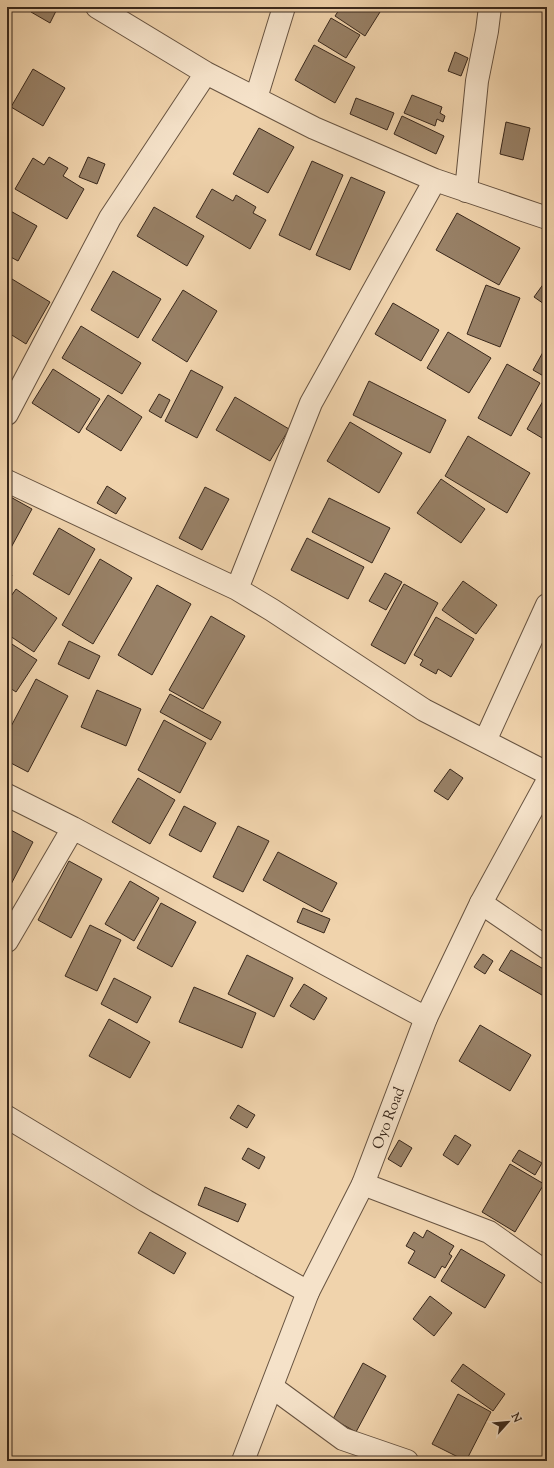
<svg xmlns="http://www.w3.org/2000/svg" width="554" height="1468" font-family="'Sorts Mill Goudy',serif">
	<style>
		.building { fill: #988167; stroke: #39281c }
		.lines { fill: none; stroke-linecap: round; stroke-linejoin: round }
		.minor-casing { stroke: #675340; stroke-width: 24 }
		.tertiary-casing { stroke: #675340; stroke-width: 24 }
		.minor { stroke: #f5e2c9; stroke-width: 22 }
		.tertiary { stroke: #f5e2c9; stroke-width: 22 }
		.labels { text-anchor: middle; stroke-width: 4; stroke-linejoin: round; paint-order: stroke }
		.street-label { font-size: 15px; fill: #39281c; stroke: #f5e2c9 }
	</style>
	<rect width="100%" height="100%" fill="#f0d3ac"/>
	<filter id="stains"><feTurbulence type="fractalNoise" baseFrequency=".005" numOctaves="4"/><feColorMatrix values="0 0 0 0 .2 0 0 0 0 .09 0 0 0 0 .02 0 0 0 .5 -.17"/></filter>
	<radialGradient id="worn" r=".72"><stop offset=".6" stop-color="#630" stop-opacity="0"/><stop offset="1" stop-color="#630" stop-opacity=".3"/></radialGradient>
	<path class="building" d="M34 7H58L50 23 31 12Z
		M341 7H372L380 12 365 36 335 16Z
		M331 18 360 35 346 58 318 41Z
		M314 45 355 67 335 103 295 80Z
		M455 52 468 58 461 76 448 71Z
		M33 69 65 88 43 126 11 107Z
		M412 95 442 107 440 113 445 116 443 122 437 119 435 126 404 113Z
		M356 98 394 113 387 130 350 114Z
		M402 116 444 136 436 154 394 134Z
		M506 122 530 128 523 160 500 154Z
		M259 128 294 147 268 193 233 174Z
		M49 157 68 168 63 176 84 189 67 219 15 189 33 158 44 165Z
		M88 157 105 164 97 184 79 177Z
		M312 161 343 175 310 250 279 235Z
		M351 177 385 192 350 270 316 255Z
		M212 189 233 201 236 195 256 207 253 213 266 220 250 249 196 217Z
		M154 207 204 236 187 266 137 236Z
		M7 209 37 226 18 261 7 255Z
		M457 213 520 248 499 285 436 250Z
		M113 271 161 299 138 338 91 310Z
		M7 276 50 302 26 344 7 332Z
		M547 279V306L534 297Z
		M486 285 520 298 500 347 467 334Z
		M183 290 217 311 187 362 152 340Z
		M393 303 439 330 421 361 375 334Z
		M81 326 141 363 122 394 62 358Z
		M448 332 491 358 469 393 427 368Z
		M547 345V378L533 370Z
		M507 364 540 383 511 436 478 418Z
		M53 369 100 399 79 433 32 403Z
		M191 370 223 387 197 438 165 421Z
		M369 381 446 420 430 453 353 415Z
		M159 394 170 400 161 418 149 411Z
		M547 394V441L527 429Z
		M108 395 142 417 121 451 86 429Z
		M235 397 289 429 270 461 216 430Z
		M350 422 402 453 379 493 327 461Z
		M468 436 530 473 507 513 445 476Z
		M441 479 485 509 461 543 417 513Z
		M107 486 126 498 116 514 97 503Z
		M205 487 229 499 202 550 179 538Z
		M7 495 32 509 7 555Z
		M329 498 390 528 372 563 312 532Z
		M59 528 95 549 69 595 33 574Z
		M307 538 364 567 348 599 291 570Z
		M100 559 132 578 93 644 62 625Z
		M7 573 12 575 7 585Z
		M385 573 402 582 386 610 369 601Z
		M463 581 497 605 476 634 442 610Z
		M404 584 438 603 405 664 371 645Z
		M157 585 191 604 152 675 118 655Z
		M16 589 57 618 34 652 7 634V602Z
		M211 616 245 636 203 709 169 690Z
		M436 617 474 639 451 677 438 669 436 674 420 665 423 660 414 655Z
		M7 641 37 660 16 692 7 686Z
		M69 641 100 656 89 679 58 664Z
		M36 679 68 696 28 772 7 761V734Z
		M97 690 141 709 126 746 81 727Z
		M170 694 221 722 211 740 160 712Z
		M164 720 206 743 180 793 138 770Z
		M450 769 463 778 448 800 434 791Z
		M138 778 175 800 150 844 112 822Z
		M184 806 216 823 201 852 169 835Z
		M238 826 269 841 243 892 213 877Z
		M7 828 33 842 7 892Z
		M278 852 337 883 322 912 263 880Z
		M69 861 102 879 71 938 38 920Z
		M130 881 159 898 134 941 105 924Z
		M161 903 196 922 172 967 137 948Z
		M303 908 330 919 324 933 297 922Z
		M90 925 121 940 97 991 65 976Z
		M511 950 547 971V998L499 970Z
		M483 954 493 961 485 974 474 967Z
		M247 955 293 978 274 1017 228 994Z
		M114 978 151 997 137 1023 101 1004Z
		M304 984 327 998 314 1020 290 1006Z
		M194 987 256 1013 242 1048 179 1022Z
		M109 1019 150 1042 130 1078 89 1056Z
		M480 1025 531 1055 510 1091 459 1061Z
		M238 1105 255 1115 247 1128 230 1118Z
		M455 1135 471 1145 458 1165 443 1155Z
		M399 1140 412 1148 401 1167 388 1159Z
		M248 1148 265 1157 259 1169 242 1159Z
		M519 1150 542 1163 535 1175 512 1161Z
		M510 1164 544 1184 515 1232 482 1212Z
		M205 1187 246 1204 238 1222 198 1205Z
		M427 1230 454 1246 449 1254 452 1256 445 1268 442 1266 435 1278 408 1263 415 1251 406 1246 414 1232 423 1238Z
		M150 1232 186 1253 174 1274 138 1253Z
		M461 1249 505 1275 485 1308 441 1281Z
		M430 1296 452 1313 434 1336 413 1319Z
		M363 1363 386 1376 356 1432 333 1419Z
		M463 1364 505 1394 493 1411 451 1381Z
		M458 1394 491 1412 466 1461 432 1444Z"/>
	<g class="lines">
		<defs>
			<path id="minor" d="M97 7 206 73 314 128 435 180 547 218
				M256 98 284 7
				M466 191 477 81 487 31 490 7
				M7 414 110 218 206 73
				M7 481 237 589 272 610 424 710 547 773
				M237 589 311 403 435 180
				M485 741 547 605
				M7 795 73 828 426 1018
				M481 903 547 948
				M7 941 73 828
				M7 1117 146 1201 308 1292
				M363 1184 489 1232 547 1273
				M272 1387 343 1439 407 1461"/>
			<path id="tertiary" d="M243 1461 308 1292 363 1184 426 1018 481 903 547 782"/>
		</defs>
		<use href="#minor" class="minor-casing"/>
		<use href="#tertiary" class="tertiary-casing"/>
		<use href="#minor" class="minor"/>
		<use href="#tertiary" class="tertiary"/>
	</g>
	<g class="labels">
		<g class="street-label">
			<text transform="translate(388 1118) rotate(-69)" y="5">Oyo Road</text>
		</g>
	</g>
	<rect width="554" height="1468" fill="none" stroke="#f0d3ac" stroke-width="24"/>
	<rect x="8" y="8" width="538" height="1452" fill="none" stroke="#39281c" stroke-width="2"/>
	<rect x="12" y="12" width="530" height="1444" fill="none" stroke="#39281c"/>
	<g transform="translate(508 1422) rotate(63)" stroke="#f5e2c9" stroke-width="3" paint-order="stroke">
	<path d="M0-3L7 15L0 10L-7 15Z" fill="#39281c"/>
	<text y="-6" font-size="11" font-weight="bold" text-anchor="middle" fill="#39281c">N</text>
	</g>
	<rect width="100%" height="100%" filter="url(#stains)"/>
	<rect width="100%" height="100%" fill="url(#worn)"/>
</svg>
